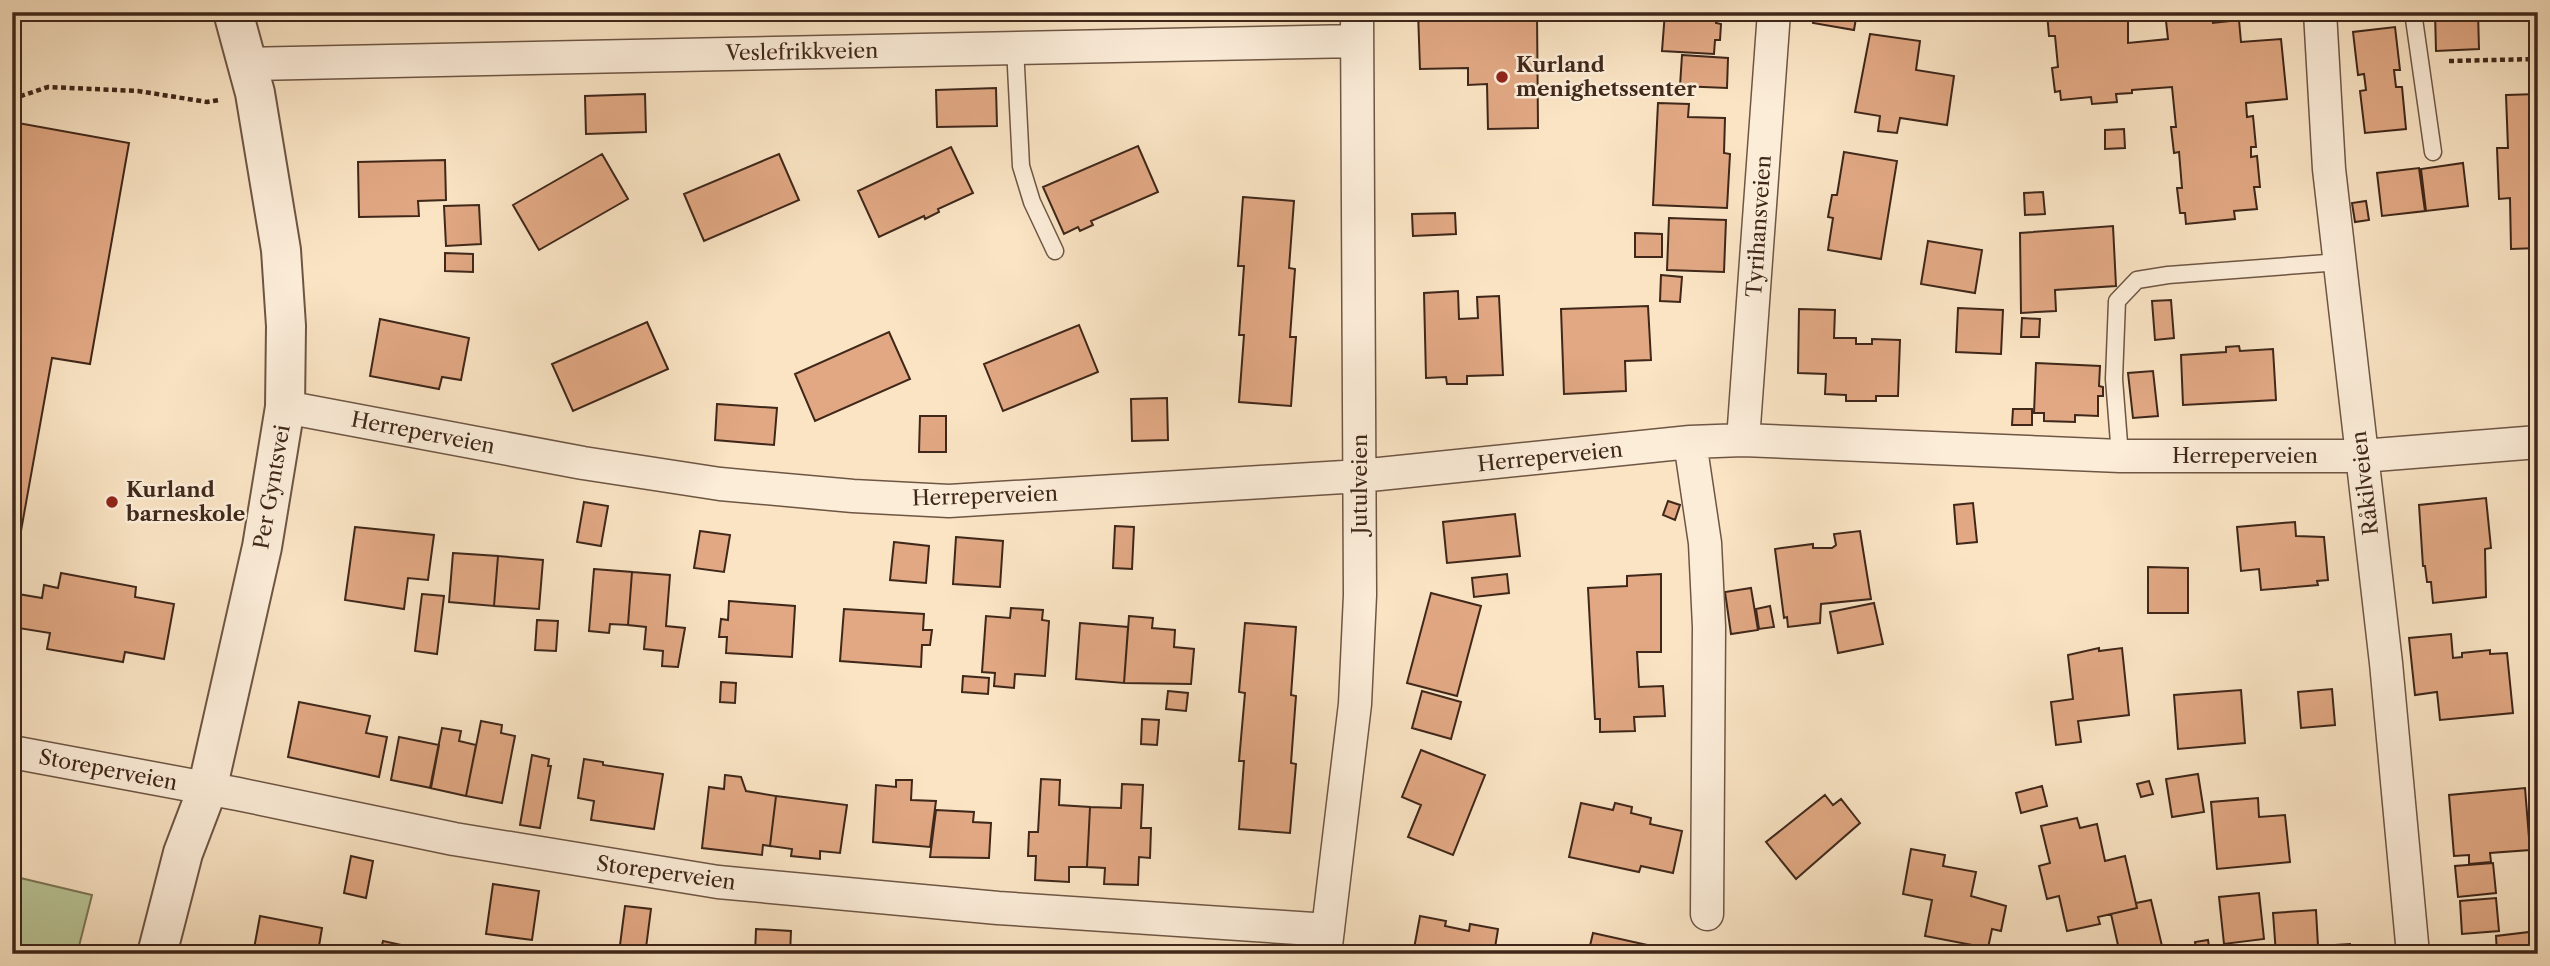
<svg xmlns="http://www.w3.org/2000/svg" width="2550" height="966" font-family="'Libre Caslon Text',serif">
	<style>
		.green { fill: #bac597; stroke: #7c7658; stroke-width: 2 }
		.building { fill: #e1a883; stroke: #3f271a; stroke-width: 2 }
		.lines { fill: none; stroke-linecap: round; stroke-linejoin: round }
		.service-casing { stroke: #6e5644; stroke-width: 19 }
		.minor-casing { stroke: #6e5644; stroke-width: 35 }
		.tertiary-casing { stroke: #6e5644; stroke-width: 42 }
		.path { stroke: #3f271a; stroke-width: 4.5; stroke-dasharray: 5 3.5; stroke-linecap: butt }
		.service { stroke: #fcedd9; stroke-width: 16 }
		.minor { stroke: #fcedd9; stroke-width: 32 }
		.tertiary { stroke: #fcedd9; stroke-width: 38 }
		.poi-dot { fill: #8f2418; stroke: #fcedd9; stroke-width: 2.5 }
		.labels { text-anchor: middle; stroke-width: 5; stroke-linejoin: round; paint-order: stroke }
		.street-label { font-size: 21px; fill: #3f271a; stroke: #fcedd9 }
		.poi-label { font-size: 21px; font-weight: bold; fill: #3f271a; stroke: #fcedd9; text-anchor: start }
	</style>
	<rect width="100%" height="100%" fill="#fae4c4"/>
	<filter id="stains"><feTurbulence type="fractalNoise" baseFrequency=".00286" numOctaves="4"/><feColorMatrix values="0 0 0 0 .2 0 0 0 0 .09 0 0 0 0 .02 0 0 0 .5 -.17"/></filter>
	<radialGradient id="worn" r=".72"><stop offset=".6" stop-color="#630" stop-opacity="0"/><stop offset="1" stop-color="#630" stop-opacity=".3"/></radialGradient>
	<path class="green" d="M12 876 92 895 77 954H12Z"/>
	<path class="building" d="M315 12H379V15L315 18Z
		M1418 12H1537L1538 128 1488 129 1487 84 1468 85V68L1420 69Z
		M1665 12H1717L1716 23 1721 24 1720 40H1715L1714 54 1662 51Z
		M1814 12H1857L1854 30 1813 23Z
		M2128 12V43L2168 39 2165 12H2212L2213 23 2239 20 2241 42 2281 39 2287 99 2246 103 2247 117 2253 116 2256 147H2251V157L2257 156 2260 187H2254L2257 209 2234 211 2235 219 2186 224 2185 213H2180L2177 188H2182L2179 152 2174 153 2171 127H2176L2172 87 2132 90V93L2116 94 2117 102 2092 104 2091 97 2061 100 2060 91 2055 92 2052 68 2058 67 2055 36H2049L2047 13Z
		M2435 12H2478L2479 49 2436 51Z
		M2488 12H2538V16L2488 18Z
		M2395 27 2400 70H2394L2396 87H2402L2406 129 2365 133 2360 91 2366 90 2364 74 2358 75 2353 32Z
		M1870 34 1920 41 1916 70 1954 76 1947 125 1900 118 1897 133 1878 131 1880 116 1855 112Z
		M1682 55 1728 58 1727 88 1680 86Z
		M996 88 997 126 937 127 936 90Z
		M645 94 646 132 586 134 585 96Z
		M2538 94V248L2511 249 2510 198 2499 199 2497 148H2508L2506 95Z
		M1658 103 1689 104 1688 117 1725 118 1724 153 1730 154 1727 208 1653 205Z
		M18 123 129 143 90 364 52 358 12 581V133L16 134Z
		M2124 129 2125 148 2105 149V130Z
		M1138 146 1158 192 1091 221 1093 225 1080 231 1078 227 1064 234 1043 187Z
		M951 147 973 193 938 209 939 212 925 219 924 216 879 237 858 191Z
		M1844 152 1897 161 1881 259 1828 250 1833 218 1828 217 1832 195H1837Z
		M602 154 628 199 539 250 513 205Z
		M779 154 799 200 704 241 684 194Z
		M445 160 446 200 418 201 419 216 359 217 358 162Z
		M2463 163 2468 206 2426 211 2421 169Z
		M2419 168 2425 211 2382 216 2377 173Z
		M2043 192 2045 214 2025 215 2024 193Z
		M1243 197 1294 201 1289 268 1295 269 1290 337H1296L1291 406 1239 402 1244 335H1239L1244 266H1238Z
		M2366 201 2369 220 2355 222 2352 203Z
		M479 205 481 244 446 246 444 206Z
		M1455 213 1456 234 1413 236 1412 214Z
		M1669 218 1726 220 1724 272 1667 270Z
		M2113 226 2116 286 2055 290 2056 311 2021 313 2020 233Z
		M1635 233 1662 234V257H1635Z
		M1928 241 1982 250 1975 293 1921 284Z
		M445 253 473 254V272L445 271Z
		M1661 275 1682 277 1680 302 1660 301Z
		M1458 291 1459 319 1478 318 1477 297 1499 296 1503 375 1467 376V384H1447L1446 377 1426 378 1424 293Z
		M2171 300 2174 338 2155 340 2152 301Z
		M1648 306 1651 360 1625 361 1626 391 1564 394 1561 309Z
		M1958 308 2003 310 2001 354 1956 352Z
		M1799 309 1835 310 1834 338H1856V344H1872V339L1900 340 1898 396H1876V401H1846V395L1825 394 1826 374 1798 373Z
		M2022 318 2040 319 2039 337H2021Z
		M380 319 469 338 461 380 442 377 439 389 370 376Z
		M647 322 668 369 573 411 552 364Z
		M1079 325 1098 372 1003 411 984 364Z
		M889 332 910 379 815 421 795 374Z
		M2239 346 2240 351 2273 349 2276 400 2183 405 2181 355 2226 352V347Z
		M2036 363 2100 366 2099 386 2103 387V396H2098V416L2075 415V422L2044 421V413H2034Z
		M2153 371 2158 416 2133 418 2128 373Z
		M1167 398 1168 440 1132 441 1131 399Z
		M717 404 777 408 774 445 715 440Z
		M2013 409H2032V425H2012Z
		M920 416H946V452H919Z
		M2486 498 2491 548 2485 549 2486 597 2433 603 2431 582H2427L2425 566H2423L2419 505Z
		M1668 501 1680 505 1675 520 1663 515Z
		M584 502 608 506 601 546 577 542Z
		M1973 503 1977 542 1957 544 1954 505Z
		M1515 514 1520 556 1447 563 1443 522Z
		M2295 522 2296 536 2324 537 2328 580 2317 581 2318 585 2261 590 2259 569 2241 571 2237 527Z
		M1115 526 1134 527 1132 569 1113 568Z
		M355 527 434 535 428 580 408 578 404 609 345 600Z
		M700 531 730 535 724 572 694 568Z
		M1860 531 1871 599 1821 604 1820 623 1788 627 1787 617 1784 618 1775 549 1813 544V548H1832L1836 545 1834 534Z
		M956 537 1003 541 1000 587 953 584Z
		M894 542 929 546 926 583 890 580Z
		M453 553 498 556 494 606 449 602Z
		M498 556 543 560 539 609 494 606Z
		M2148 567 2188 568V613H2148Z
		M594 569 632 572 628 625 610 624 609 633 589 631Z
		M632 572 670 575 666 626 685 628 678 667 662 666 663 651 644 649 646 627 628 625Z
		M61 573 136 587 135 597 174 604 164 659 125 652 123 662 47 649 50 633 12 627V593L42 598 44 585 58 588Z
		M1507 574 1509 593 1474 597 1472 578Z
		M1661 574V652H1637L1639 687 1663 686 1665 716 1634 717 1635 731 1600 732V719H1595L1588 588 1627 586V576Z
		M1751 588 1758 630 1731 634 1725 592Z
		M1431 593 1481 606 1457 696 1407 683Z
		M422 594 444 596 437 654 415 651Z
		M729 601 795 606 792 657 726 653 727 637H719L721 619 728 620Z
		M1874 603 1883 644 1838 653 1830 612Z
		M1770 606 1774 627 1759 629 1756 609Z
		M1011 608 1043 610 1042 620 1049 621 1045 676 1015 674 1014 688 994 686 995 673 982 672 986 616 1010 618Z
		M844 609 924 614 923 630H932L930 645H922L921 667 840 661Z
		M1129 616 1153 618 1152 628 1175 630 1174 647 1194 649 1191 684 1124 683Z
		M537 620 558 621 556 651 535 650Z
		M1080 623 1128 627 1124 683 1076 679Z
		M1245 623 1296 627 1291 695 1296 696 1291 763 1296 764 1290 833 1239 829 1244 761H1239L1245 693 1239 692Z
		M2451 634 2453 658 2462 657V653L2490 650V654L2507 653 2513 713 2440 720 2437 692 2415 695 2409 638Z
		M2099 648V651L2122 648 2129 715 2078 721 2081 742 2056 745 2051 702 2073 699 2068 655Z
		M963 676 989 678 988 694 962 692Z
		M721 682 736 683 735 703 720 702Z
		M2332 689 2335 725 2301 728 2298 692Z
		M2241 690 2245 743 2178 749 2174 695Z
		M1168 691 1188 693 1186 711 1166 709Z
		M1422 691 1461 702 1451 739 1412 728Z
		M299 702 370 716 366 733 387 737 379 777 288 757Z
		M2531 706H2538V741L2531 740Z
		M1142 719 1159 720 1157 745 1141 744Z
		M481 721 502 725 501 733 515 736 502 803 466 796Z
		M442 728 461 731 459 741 476 745 466 796 430 788Z
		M399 737 439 745 431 788 391 780Z
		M1421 750 1485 775 1453 855 1408 837 1421 805 1402 797Z
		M532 755 549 759 548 766H551L540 828 520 825Z
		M584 759 603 762V765L663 774 654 829 591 820 594 801 578 798Z
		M2198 774 2204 812 2172 817 2166 779Z
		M725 775 741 777 746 791 776 796 770 846 763 845 762 855 702 848 709 787 724 789Z
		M1041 779 1060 780 1059 805 1090 807 1087 867H1069V882L1035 880 1036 856H1028L1029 832H1038Z
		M896 780H912L911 800 936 801 930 847 873 842 876 785 896 787Z
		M2149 781 2153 794 2141 797 2137 784Z
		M1122 784 1143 785 1141 828H1151L1150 858 1139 857 1138 885 1104 884 1105 868 1087 867 1090 807 1121 808Z
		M2042 786 2047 806 2021 813 2016 793Z
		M2525 788 2530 850 2490 853 2491 862 2469 864V855L2454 856 2449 795Z
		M1825 795 1833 805 1841 799 1860 823 1796 879 1766 842Z
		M776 796 847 805 840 853 820 851V859L791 856 792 849 770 846Z
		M2258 798 2259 817 2285 815 2290 862 2217 869 2211 802Z
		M1581 803 1613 810 1615 803 1632 807 1631 813 1651 818 1650 824 1682 831 1673 873 1641 866 1639 872 1569 857Z
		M936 810 974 812 973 822 991 823 989 858 930 857Z
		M2077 818 2080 828 2097 824 2105 861 2125 856 2137 908 2098 917 2100 924 2067 931 2059 896 2047 899 2039 866 2050 863 2041 826Z
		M1911 849 1945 855 1943 866 1976 872 1971 896 2006 906 2001 931 1992 929 1988 948 1925 936 1932 900 1903 894Z
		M351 856 373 861 366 898 344 893Z
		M2493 863 2496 893 2458 897 2455 866Z
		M493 884 539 891 532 940 486 934Z
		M2259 893 2264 939 2224 944 2219 897Z
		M2496 898 2499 931 2462 934 2460 901Z
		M2151 900 2162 946 2120 954 2111 914 2137 908 2136 903Z
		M625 906 651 909 646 948 620 945Z
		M2316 910 2318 946 2350 944 2351 954H2276L2273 913Z
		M260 916 322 928 319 946 327 947 325 954H253Z
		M1420 916 1446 921 1445 926 1469 931 1470 924 1498 929 1494 954H1413Z
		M756 929 791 931 790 954H755Z
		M2538 931V954H2497L2496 936Z
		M1593 933 1652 946 1650 954H1588Z
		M2208 940 2210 953 2197 954 2195 942Z
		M383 941 442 954H380Z
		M1373 947 1397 951V954H1371Z"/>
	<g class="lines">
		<defs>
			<path id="service" d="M2413 12 2433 152
				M1015 47 1021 166 1032 202 1055 251
				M2120 456 2114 379 2117 301 2137 280 2168 275 2340 262"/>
			<path id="minor" d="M2320 12 2329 169 2386 663 2413 954
				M248 64 1356 41
				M285 407 583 463 720 484 853 496 949 501 1360 476 1690 442 1743 440 2120 456H2362L2538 442
				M1743 440 1774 12
				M1690 442 1705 543 1709 627 1707 914
				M12 752 238 794 454 839 718 882 998 908 1328 930
				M1325 954 1355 704 1360 595 1357 12"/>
			<path id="tertiary" d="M157 954 183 853 207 790 262 547 285 407 286 326 281 250 255 93 233 12"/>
		</defs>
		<use href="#service" class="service-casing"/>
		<use href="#minor" class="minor-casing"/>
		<use href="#tertiary" class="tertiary-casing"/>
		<path class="path" d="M2449 61 2538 59
			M12 99 48 87 138 91 207 102 219 100"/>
		<use href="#service" class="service"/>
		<use href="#minor" class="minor"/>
		<use href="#tertiary" class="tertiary"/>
	</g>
	<g class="poi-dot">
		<circle cx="1502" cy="77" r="7"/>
		<circle cx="112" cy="502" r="7"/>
	</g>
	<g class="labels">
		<g class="street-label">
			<text transform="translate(802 52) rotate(-1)" y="7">Veslefrikkveien</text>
			<text transform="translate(1759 226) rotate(-86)" y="7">Tyrihansveien</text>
			<text transform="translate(423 433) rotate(11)" y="7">Herreperveien</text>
			<text x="2245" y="463">Herreperveien</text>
			<text transform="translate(1550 457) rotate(-6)" y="7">Herreperveien</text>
			<text transform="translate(2365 483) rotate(-97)" y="7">Råkilveien</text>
			<text transform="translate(1360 484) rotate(-90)" y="7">Jutulveien</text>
			<text transform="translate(272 487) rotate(-80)" y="7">Per Gyntsvei</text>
			<text transform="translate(985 496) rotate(-2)" y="7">Herreperveien</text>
			<text transform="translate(108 770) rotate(11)" y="7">Storeperveien</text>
			<text transform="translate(666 873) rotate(8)" y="7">Storeperveien</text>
		</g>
		<g class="poi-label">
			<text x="1516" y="72">Kurland<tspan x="1516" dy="24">menighetssenter</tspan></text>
			<text x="126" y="497">Kurland<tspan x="126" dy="24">barneskole</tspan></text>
		</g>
	</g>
	<rect width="2550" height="966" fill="none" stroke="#fae4c4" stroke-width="42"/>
	<rect x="14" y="14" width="2522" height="938" fill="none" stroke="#3f271a" stroke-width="3.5"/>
	<rect x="21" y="21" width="2508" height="924" fill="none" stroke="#3f271a" stroke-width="2"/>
	<rect width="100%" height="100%" filter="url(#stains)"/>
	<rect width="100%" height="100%" fill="url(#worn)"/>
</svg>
